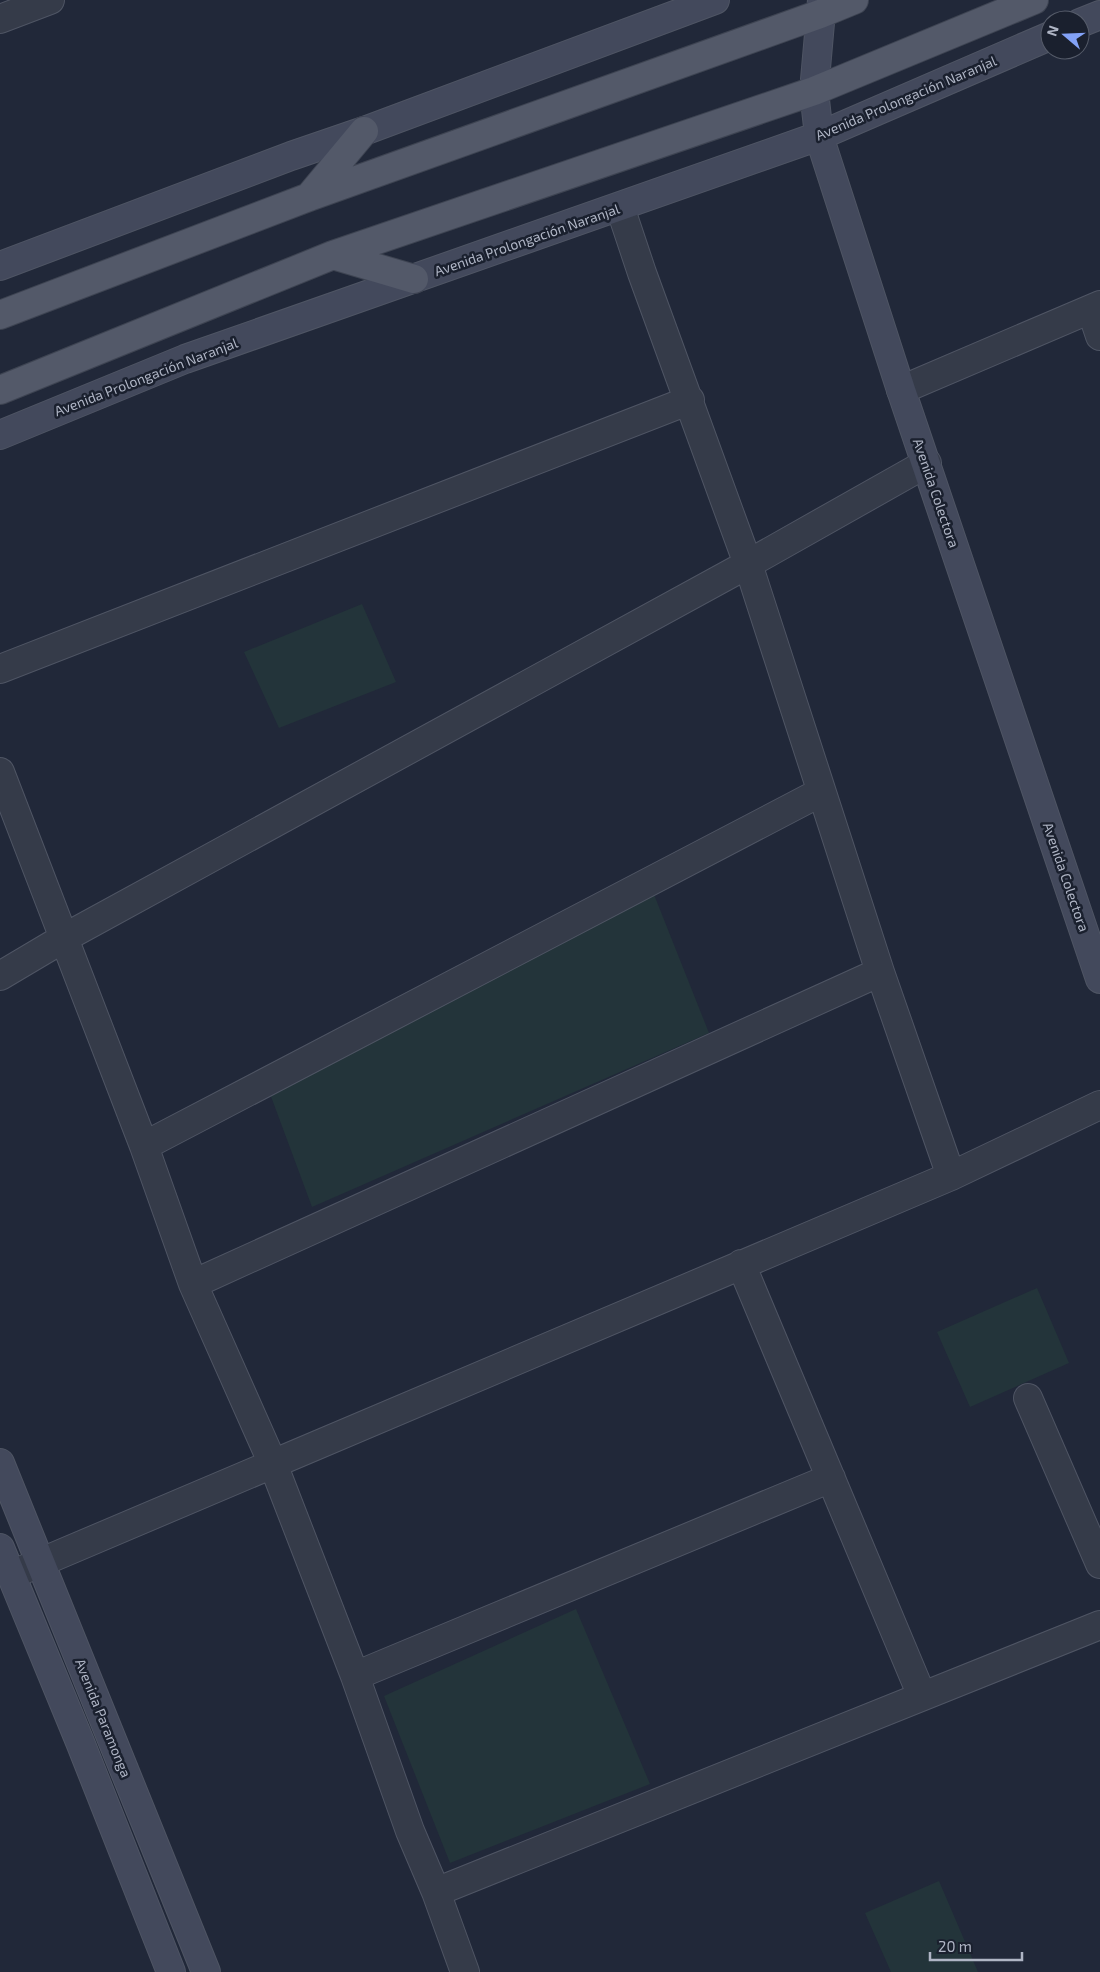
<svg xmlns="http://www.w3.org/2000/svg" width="1100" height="1972" font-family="'Exo 2',sans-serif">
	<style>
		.green { fill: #23343a }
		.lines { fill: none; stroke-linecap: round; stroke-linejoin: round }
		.street-casing { stroke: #4f5564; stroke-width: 30 }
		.secondary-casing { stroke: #4f5564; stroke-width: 30 }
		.primary-casing { stroke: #3e4452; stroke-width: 30 }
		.street { stroke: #353b49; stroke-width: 28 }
		.secondary { stroke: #43495c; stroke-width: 28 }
		.primary { stroke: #535969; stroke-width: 28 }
		.labels { text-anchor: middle; stroke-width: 5; stroke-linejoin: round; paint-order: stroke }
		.street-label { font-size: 14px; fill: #afb5c5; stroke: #1a202e }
	</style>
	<rect width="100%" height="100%" fill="#212839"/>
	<path class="green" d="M362 604 396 682 279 728 244 652Z
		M653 892 709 1033 312 1207 266 1083Z
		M1037 1288 1069 1363 970 1407 937 1332Z
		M576 1609 650 1784 450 1863 384 1696Z
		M939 1881 978 1972H891L865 1913Z"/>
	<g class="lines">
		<defs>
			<path id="street" d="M0 19 50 0
				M620 207 642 273 748 564 880 972 951 1176
				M1091 309 1100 336
				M901 390 1100 305
				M0 669 690 400
				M0 772 144 1146 193 1284 273 1464 355 1676 410 1831 436 1892 465 1972
				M0 976 64 938 748 564 927 463
				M144 1146 821 792
				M741 1264 922 1696
				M193 1284 880 972
				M1028 1398 1100 1564
				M11 1575 951 1176 1100 1105
				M355 1676 831 1478
				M436 1892 1100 1625"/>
			<path id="secondary" d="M822 0 814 91 819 136 901 390 1100 979
				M1080 23 1100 15
				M0 266 291 156 364 131 715 0
				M0 435 185 359 819 136 1050 36
				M0 1463 206 1972
				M0 1548 80 1742 171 1972"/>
			<path id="primary" d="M309 197 364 131
				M333 255 414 279
				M0 315 309 197 820 14 854 0
				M0 390 333 255 814 91 1034 0"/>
		</defs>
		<use href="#street" class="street-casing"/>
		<use href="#secondary" class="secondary-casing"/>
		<use href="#primary" class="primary-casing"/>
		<use href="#street" class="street"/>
		<use href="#secondary" class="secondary"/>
		<use href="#primary" class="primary"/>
	</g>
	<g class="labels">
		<g class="street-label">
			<text transform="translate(906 98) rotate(-23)" y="5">Avenida Prolongación Naranjal</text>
			<text transform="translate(527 240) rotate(-19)" y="5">Avenida Prolongación Naranjal</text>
			<text transform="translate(146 377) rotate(-21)" y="5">Avenida Prolongación Naranjal</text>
			<text transform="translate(936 493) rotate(71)" y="5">Avenida Colectora</text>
			<text transform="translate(1066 877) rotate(71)" y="5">Avenida Colectora</text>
			<text transform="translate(103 1718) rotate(68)" y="5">Avenida Paramonga</text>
		</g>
	</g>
	<g transform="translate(1065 35) rotate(289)"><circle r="24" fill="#1a202e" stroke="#565c6a"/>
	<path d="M0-4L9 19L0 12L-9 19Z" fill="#83a2f7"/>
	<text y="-8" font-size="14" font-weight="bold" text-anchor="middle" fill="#afb5c5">N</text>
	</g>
	<path d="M930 1952v8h92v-8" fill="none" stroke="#afb5c5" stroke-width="2.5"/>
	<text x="938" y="1952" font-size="15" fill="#afb5c5" stroke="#1a202e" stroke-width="4" paint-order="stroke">20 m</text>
</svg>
